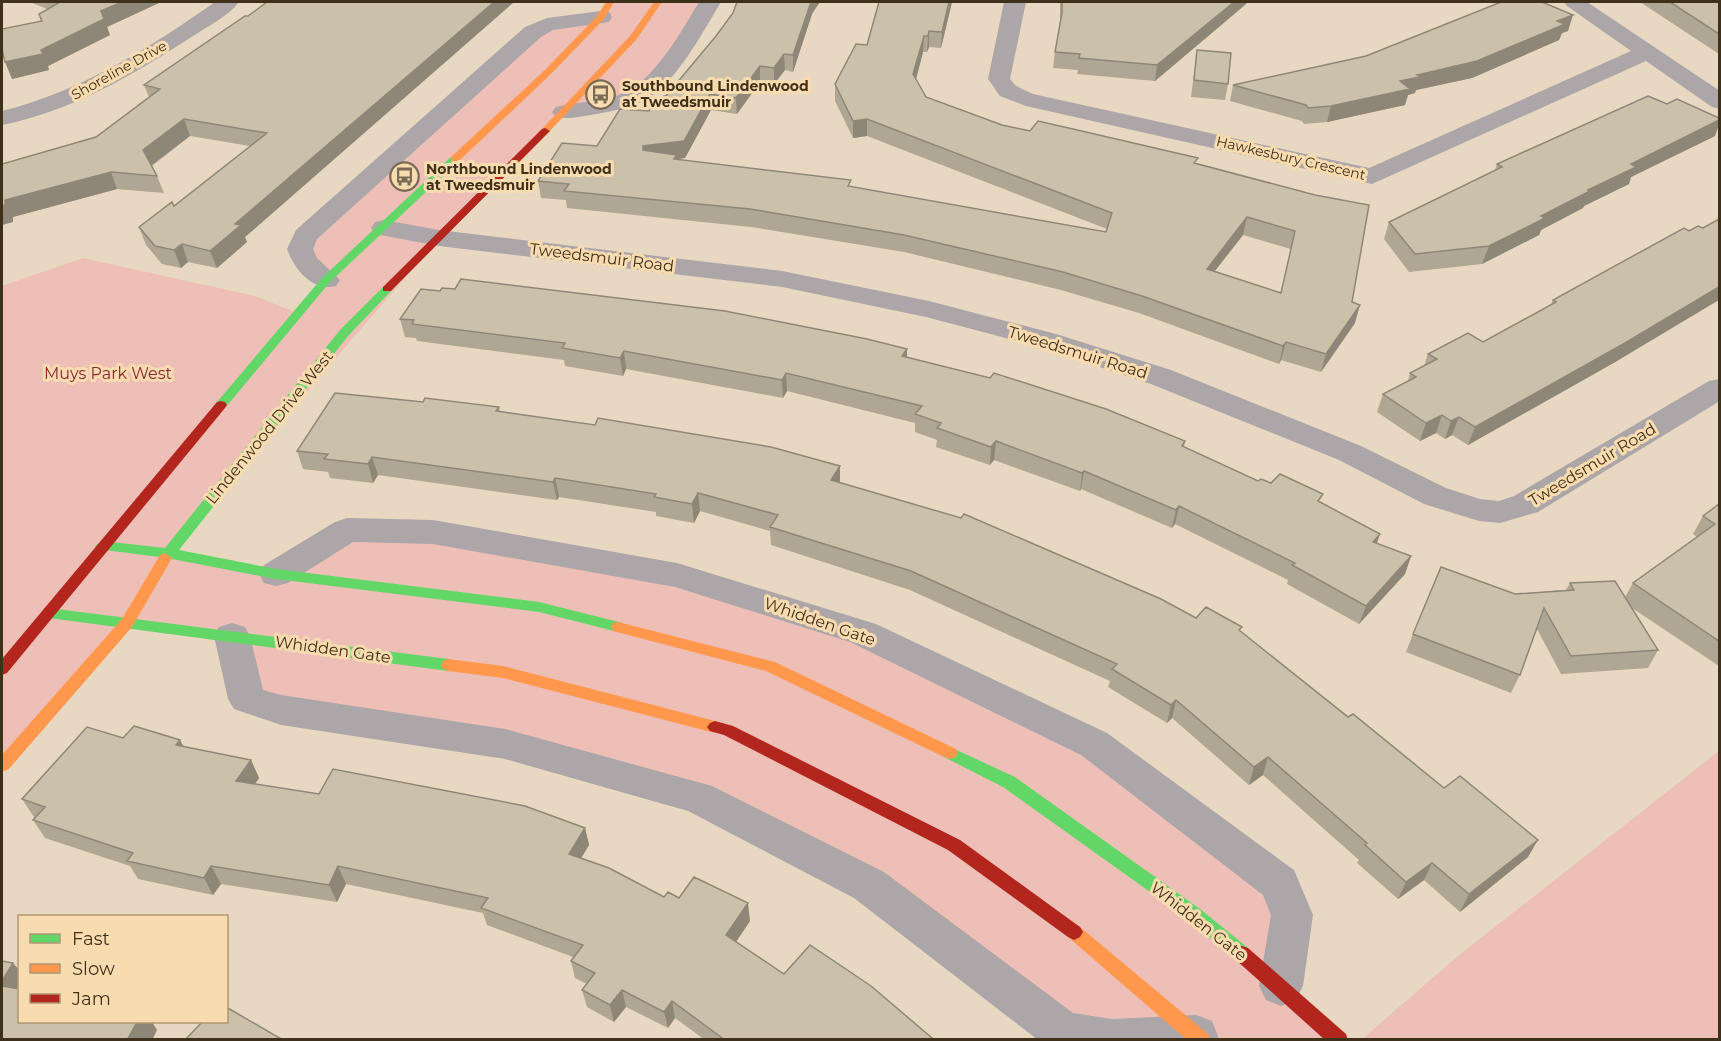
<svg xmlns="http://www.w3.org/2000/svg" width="1721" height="1041" font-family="Montserrat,sans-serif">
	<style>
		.green { fill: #edbfb6 }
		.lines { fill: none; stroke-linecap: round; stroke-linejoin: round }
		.street { fill: #ada6a9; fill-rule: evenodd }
		.fast { fill: #63d668; fill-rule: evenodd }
		.slow { fill: #ff974d; fill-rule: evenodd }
		.jam { fill: #b3261e; fill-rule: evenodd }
		.wall { fill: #afa693; fill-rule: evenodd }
		.shaded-wall { fill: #8e8778 }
		.building { fill: #cbc1ab; stroke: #8e8778; stroke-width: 1.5; fill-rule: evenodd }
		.labels { text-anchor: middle; stroke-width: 6; stroke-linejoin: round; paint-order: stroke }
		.far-street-label { font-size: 14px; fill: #3f301a; stroke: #f9dbb0 }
		.far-poi-label { font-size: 14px; font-weight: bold; fill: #3f301a; stroke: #f9dbb0; text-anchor: start }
		.street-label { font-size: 16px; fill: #3f301a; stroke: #f9dbb0 }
		.park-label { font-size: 16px; fill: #8a2635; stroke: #f9dbb0 }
	</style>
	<rect width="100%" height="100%" fill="#e8d8c1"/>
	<path class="green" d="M610 2H710L692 33 649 86 564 112 439 238 169 553 276 574 347 530 677 575 863 633 1094 744 1279 883 1281 986 1339 1039 1110 1040 869 885 698 798 247 699 232 636 127 623 2 765V286L83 258 255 296 297 313 326 280 300 249 533 32 600 17Z
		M1719 751V1039L1361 1040 1458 956Z"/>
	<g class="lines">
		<path class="street" d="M215 2H239C228 17 206 27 190 38 131 76 72 111 2 125V111C79 92 150 48 215 2Z
			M699 2H721C703 32 676 83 645 100 631 108 612 111 597 114 583 116 569 120 556 117L552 112 556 107C577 102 599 102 619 95 653 83 681 32 699 2Z
			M1004 2H1026L1010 79 1016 86 1033 94 1369 168 1631 51 1567 6 1564 2H1587L1720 91V109L1712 107 1646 61 1372 184 1026 106 1000 96 988 79Z
			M601 11 609 12 612 17 609 22 553 30 541 37 317 239 313 249 317 258 340 280 336 286C312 292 294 269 287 249L296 230 525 27 547 18Z
			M384 220 439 230 782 271 929 301 1056 334 1171 370 1361 446 1446 488 1480 499 1499 501 1514 496 1709 381 1720 379V401L1538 512 1500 523 1479 521 1424 504 1339 460 1151 384 1036 346 926 317 782 287 439 246 375 234 371 228 375 222Z
			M347 518 433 520 677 563 876 624 1107 733 1294 870 1313 915 1303 986 1296 1000 1281 1006 1266 1000 1259 986 1271 915 1263 895 1081 755 850 642 675 587 433 544 353 542 288 583 276 586 264 583 259 574 264 565 335 522Z
			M232 623 245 627 250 636 263 690 281 695 505 729 712 786 884 872 1073 1013 1112 1019 1196 1015 1212 1021 1218 1036 1217 1040H1038L854 898 688 811 505 759 281 725 234 709 228 699 214 636 219 627Z"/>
		<path class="fast" d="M455 156 460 159 459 161 330 282 225 408H217L215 405 217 402 322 278 451 157Z
			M387 286 393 289 391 291 348 336 179 550 276 569 539 602 623 623 625 627 623 631 618 632 539 612 276 579 172 559 165 563 160 561 159 557 97 549 95 546 102 541 165 548 340 330 383 287Z
			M49 608 448 659 453 661 455 665 453 669 448 671 49 618 44 617 42 613 44 609Z
			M950 747 1015 777 1200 909 1248 948 1251 954 1248 960 1242 962 1236 960 1188 919 1003 787 944 757 942 753 944 749Z"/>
		<path class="slow" d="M606 2H614L604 19 552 73 459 161H451V157L546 69 597 16Z
			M654 2H662L636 40 548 133H542V129L630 36Z
			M165 553 172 558 132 627 8 770 2 771V755L122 619 160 555Z
			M618 622 775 662 956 749 958 753 956 757 950 759 944 757 766 671 613 631 611 627 613 623Z
			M448 659 503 666 715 721 720 723 723 727 720 731 715 733 503 678 448 671 443 669 441 665 443 661Z
			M1074 924 1080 927 1208 1034 1210 1040H1187L1068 937 1065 932 1068 927Z"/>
		<path class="jam" d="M545 128 550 131 548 133 391 291H383V287L542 129Z
			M221 401 225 402 227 405 225 408 7 673 2 675V659L217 402Z
			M715 721 733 726 960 840 1080 927 1083 932 1080 937 1074 940 1068 937 948 850 724 735 710 731 707 727 710 723Z
			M1242 946 1248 948 1346 1034 1348 1040H1325L1236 960 1233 954 1236 948Z"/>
	</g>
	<path class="wall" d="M30 2H161L107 27 110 35 48 66 49 70 12 79 41 21 39 14 47 9Z
		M514 2 245 237 247 242 217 268 188 262 181 268 162 264 146 245 139 227 174 206 250 146 190 136 152 166 157 176 164 193 117 189 13 217V222L2 225V164L96 137 149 97 144 85 248 16Z
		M952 2 941 48 929 47 927 52H923L916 79 926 97 1002 125 1197 163 1315 195 1352 302 1355 323 1321 372 1281 360 1279 364 1139 313 1061 290 904 252 751 227 567 208 566 200 541 198 538 181 597 146 649 111 657 107 666 96 812 14 793 72 785 70 774 84 760 82 737 114 711 110 685 158 677 159 851 187 1106 232 1107 229 867 136 853 138 835 101V84L867 45ZM1243 235 1291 249 1281 293 1215 271Z
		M1060 2H1247L1246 4 1155 81 1077 74 1078 70 1053 68 1055 52 1060 22Z
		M1640 2H1719V54Z
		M1568 31 1562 33 1559 40 1472 78 1416 90 1415 93 1408 95 1405 105 1327 122 1304 124 1302 121 1230 101 1233 85Z
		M1197 50 1228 84 1225 100 1191 97Z
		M1715 136 1631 177 1629 184 1584 206 1583 208 1541 230 1539 235 1482 264 1409 272 1384 239 1389 222 1495 170 1497 164Z
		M1684 228 1617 361 1468 445 1452 435 1445 439 1436 433 1420 441 1377 412 1383 394 1408 381 1410 373 1424 366 1428 354 1483 342 1551 305 1553 300Z
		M400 319 907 358 1185 441 1184 447 1258 481 1271 483 1321 502 1377 543 1411 556 1405 574 1359 624 1287 584 1288 580 1175 524 1172 528 1081 489 1080 491 994 460 990 465 936 447 937 440 915 432V423L787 391 783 398 626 369 623 376 565 366 564 360 417 341 416 338 405 337Z
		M423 402 499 407 500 411 840 466V483L1196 618 1241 632 1528 857 1460 912 1424 880 1398 899 1357 863 1359 860 1263 775 1249 785 1172 718 1167 723 1108 687 1110 681 910 590 771 545 770 531 700 511 694 523 656 516V512L559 497 557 500 378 475 373 483 330 478 328 472 303 469 297 451Z
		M1719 504V666L1632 608 1658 650 1648 668 1561 674 1537 629 1520 675 1511 693 1406 652 1413 634 1515 594 1566 590 1570 583 1625 597 1633 583 1697 537 1693 534 1703 516Z
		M123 738 180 740 183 746 251 760 259 778 255 784 319 794 585 828 589 845 581 858 664 897 679 898 750 921 736 942 784 974 932 1038V1040H705L675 1018 668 1028 626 1007 614 1022 587 1007 582 990 587 984 575 978 571 961 573 957 487 925 483 913 346 884 337 902 221 884 213 895 138 879 130 866 45 838 33 820 35 818 34 817 22 799Z"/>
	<path class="shaded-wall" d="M122 2H161L107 27 101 11Z
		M494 2H514L245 237 247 242 217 268 210 251 235 224Z
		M811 2H820L812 14 793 72V55Z
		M949 2H952L941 48 942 32Z
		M1234 2H1247L1246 4 1155 81 1157 65Z
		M1573 15 1568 31 1562 33 1559 40 1472 78 1416 90 1415 93 1408 95 1405 105 1327 122 1331 106 1417 75Z
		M104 19 110 35 48 66 49 70 12 79 5 62 41 50Z
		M929 31V47L927 52 928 36Z
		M924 36 923 52 913 91V74Z
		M784 54 785 70 774 84V68Z
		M760 66V82L737 114 736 98Z
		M710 94 711 110 685 158 645 163 643 146Z
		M184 119 190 136 149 167 143 150Z
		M867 119V136L853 138V121Z
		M1719 120V125L1715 136 1631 177 1629 184 1584 206 1583 208 1541 230 1539 235 1482 264 1489 246 1541 216 1588 190 1631 164Z
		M111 172 117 189 13 217V222L2 225V206L5 200Z
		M1247 217 1243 235 1203 286 1207 269Z
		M182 244 188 262 181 268 174 250Z
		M1719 287V300L1617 361 1468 445 1475 427Z
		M1360 305 1355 323 1321 372 1326 354Z
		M1286 342 1281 360 1279 364 1283 346Z
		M907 349V367L902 356Z
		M624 351 626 369 623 376 620 358Z
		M786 373 787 391 783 398 782 380Z
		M1442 415 1436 433 1420 441 1426 423Z
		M1459 417 1452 435 1445 439 1451 421Z
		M996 441 994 460 990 465 991 447Z
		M372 457 378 475 373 483 368 464Z
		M840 466V484L831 480Z
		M1084 471 1081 489 1080 491 1082 473Z
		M555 478 559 497 557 500 553 482Z
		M698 493 700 511 694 523 692 504Z
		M1179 506 1175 524 1172 528 1176 510Z
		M1380 534 1374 552 1373 542Z
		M1411 556 1405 574 1359 624 1366 606Z
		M1176 700 1172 718 1167 723 1171 705Z
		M180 740 189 758 176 745Z
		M1268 757 1263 775 1249 785 1254 767Z
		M251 760 259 778 245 799 236 781Z
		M585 828 589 845 573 872 569 854Z
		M1538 840 1528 857 1460 912 1469 894Z
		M1432 863 1424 880 1398 899 1406 882Z
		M211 866 221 884 213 895 204 878Z
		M338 866 346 884 337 902 329 885Z
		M748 903 750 921 729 952 726 935Z
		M13 963 20 971V998L2 990V981Z
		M622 990 626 1007 614 1022 610 1005Z
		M672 1001 675 1018 668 1028 664 1012Z
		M137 1022H152L157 1030 152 1040H127Z"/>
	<path class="building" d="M60 2H122L101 11 104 19 41 50 43 54 5 62 2 49V29L42 21 39 14Z
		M267 2H494L235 224 241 225 210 251 182 244 174 250 155 246 139 227 172 202 174 206 267 133 184 119 143 150 157 176 111 172 5 200V205L2 206V164L96 137 160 89 144 85 245 16H248Z
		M737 2H811L793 55 784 54 774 68 760 66 736 98 710 94 684 141 643 146V150L677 155 674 159 851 180 848 186 1106 232 1112 213 867 119 853 121 835 84 856 44 867 45 879 2H949L942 32 929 31 928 36H924L913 74 926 97 1002 125 1030 131 1038 121 1073 129 1198 158 1194 163 1315 195 1369 205 1352 302 1360 305 1326 354 1286 342 1283 346 1142 296 1063 272 904 235 750 209 564 191 569 184 538 181 562 143 597 146 620 109 649 111 651 107H657L664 96H666L716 36 733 13ZM1247 217 1295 231 1281 293 1207 269Z
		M1062 2H1234L1157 65 1079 58 1080 54 1055 52 1062 13Z
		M1501 2H1542L1573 15 1557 21 1565 24 1477 61 1417 75 1420 77 1400 81 1410 89 1331 106 1308 108 1306 105 1233 85 1366 56Z
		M1670 2H1719V34Z
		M1197 50 1231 53 1228 84 1194 80Z
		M1648 96 1667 104 1677 99 1719 118V120L1631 164 1636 167 1588 190 1590 191 1541 216 1545 218 1489 246 1415 254 1389 222 1502 167 1497 164Z
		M1719 219V287L1625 343 1475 427 1459 417 1451 421 1442 415 1426 423 1383 394 1416 377 1410 373 1437 359 1428 354 1468 333 1483 342 1556 302 1553 300 1684 228 1689 231 1698 226 1703 228Z
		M461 279 725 311 867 339 907 349 902 356 990 378 994 373 1106 409 1185 441 1182 446 1258 481 1261 479 1271 483 1280 474 1323 494 1318 501 1380 534 1373 542 1411 556 1366 606 1292 565 1295 563 1179 506 1176 510 1084 471 1082 473 996 441 991 447 937 428 941 423 915 414 922 406 786 373 782 380 624 351 620 358 562 348 565 343 412 324 414 320 400 319 421 289 440 291 442 288 455 289Z
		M335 393 423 402 425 398 499 407 496 411 595 425 598 418 771 447 840 466 831 480 961 518 964 514 1161 599 1196 618 1206 607 1242 627 1239 630 1348 717 1353 714 1444 788 1460 776 1538 840 1469 894 1432 863 1406 882 1365 845 1367 843 1268 757 1254 767 1176 700 1171 705 1112 669 1117 664 911 571 770 527 778 515 698 493 692 504 654 497 656 494 555 478 553 482 372 457 368 464 324 459 328 454 297 451Z
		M1719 504V641L1633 583 1715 524 1703 516Z
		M1441 567 1515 594 1574 590 1570 583 1615 581 1658 650 1571 656 1544 608 1520 675 1413 634Z
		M134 726 180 740 176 745 251 760 236 781 319 794 333 769 525 806 585 828 569 854 609 868 664 897 668 892 679 898 694 877 748 903 726 935 784 974 810 945 871 986 932 1038 931 1040H725L672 1001 664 1012 622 990 610 1005 582 990 595 973 571 961 583 945 481 908 488 898 338 866 329 885 211 866 204 878 127 861 133 853 33 820 45 807 22 799 87 727 123 738Z
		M2 961 13 963 2 981Z
		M2 986 20 989V1022H137L127 1040H2Z
		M226 1007 283 1040H185L202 1022H226Z"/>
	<defs>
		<symbol id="bus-ring" viewBox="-11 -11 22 22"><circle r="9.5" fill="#f9dbb0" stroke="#7a6b54" stroke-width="1.5"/><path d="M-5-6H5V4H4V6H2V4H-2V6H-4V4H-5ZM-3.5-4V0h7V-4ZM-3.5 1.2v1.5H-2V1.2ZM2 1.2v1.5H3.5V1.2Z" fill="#7a6b54"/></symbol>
	</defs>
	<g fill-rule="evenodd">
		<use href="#bus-ring" x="584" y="78" width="33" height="33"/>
		<use href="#bus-ring" x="388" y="160" width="33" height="33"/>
	</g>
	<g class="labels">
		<g class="far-street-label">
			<text transform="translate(119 70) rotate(-29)" y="5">Shoreline Drive</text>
			<text transform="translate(1291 158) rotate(13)" y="5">Hawkesbury Crescent</text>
		</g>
		<g class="far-poi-label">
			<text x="622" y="91">Southbound Lindenwood<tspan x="622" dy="16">at Tweedsmuir</tspan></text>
			<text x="426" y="174">Northbound Lindenwood<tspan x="426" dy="16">at Tweedsmuir</tspan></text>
		</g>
		<g class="street-label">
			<text transform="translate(602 257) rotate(7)" y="6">Tweedsmuir Road</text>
			<text transform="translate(1078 352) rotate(17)" y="6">Tweedsmuir Road</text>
			<text transform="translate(269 427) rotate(-51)" y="6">Lindenwood Drive West</text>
			<text transform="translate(1592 464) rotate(-31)" y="6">Tweedsmuir Road</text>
			<text transform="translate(820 621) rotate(19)" y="6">Whidden Gate</text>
			<text transform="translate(333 649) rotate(8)" y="6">Whidden Gate</text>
			<text transform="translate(1199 921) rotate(38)" y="6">Whidden Gate</text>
		</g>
		<g class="park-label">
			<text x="108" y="379">Muys Park West</text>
		</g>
	</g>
	<rect width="1721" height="1041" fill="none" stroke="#3f301a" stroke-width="6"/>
	<rect x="18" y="915" width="210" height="108" fill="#f9dbb0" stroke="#af9774" stroke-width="1.5"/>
	<rect x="30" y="934" width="30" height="9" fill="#63d668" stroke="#af9774" stroke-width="1.5"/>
	<text x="72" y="945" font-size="18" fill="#3f301a">Fast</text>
	<rect x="30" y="964" width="30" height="9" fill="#ff974d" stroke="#af9774" stroke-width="1.5"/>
	<text x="72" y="975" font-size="18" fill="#3f301a">Slow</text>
	<rect x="30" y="994" width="30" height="9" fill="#b3261e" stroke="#af9774" stroke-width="1.5"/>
	<text x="72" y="1005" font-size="18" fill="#3f301a">Jam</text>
</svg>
